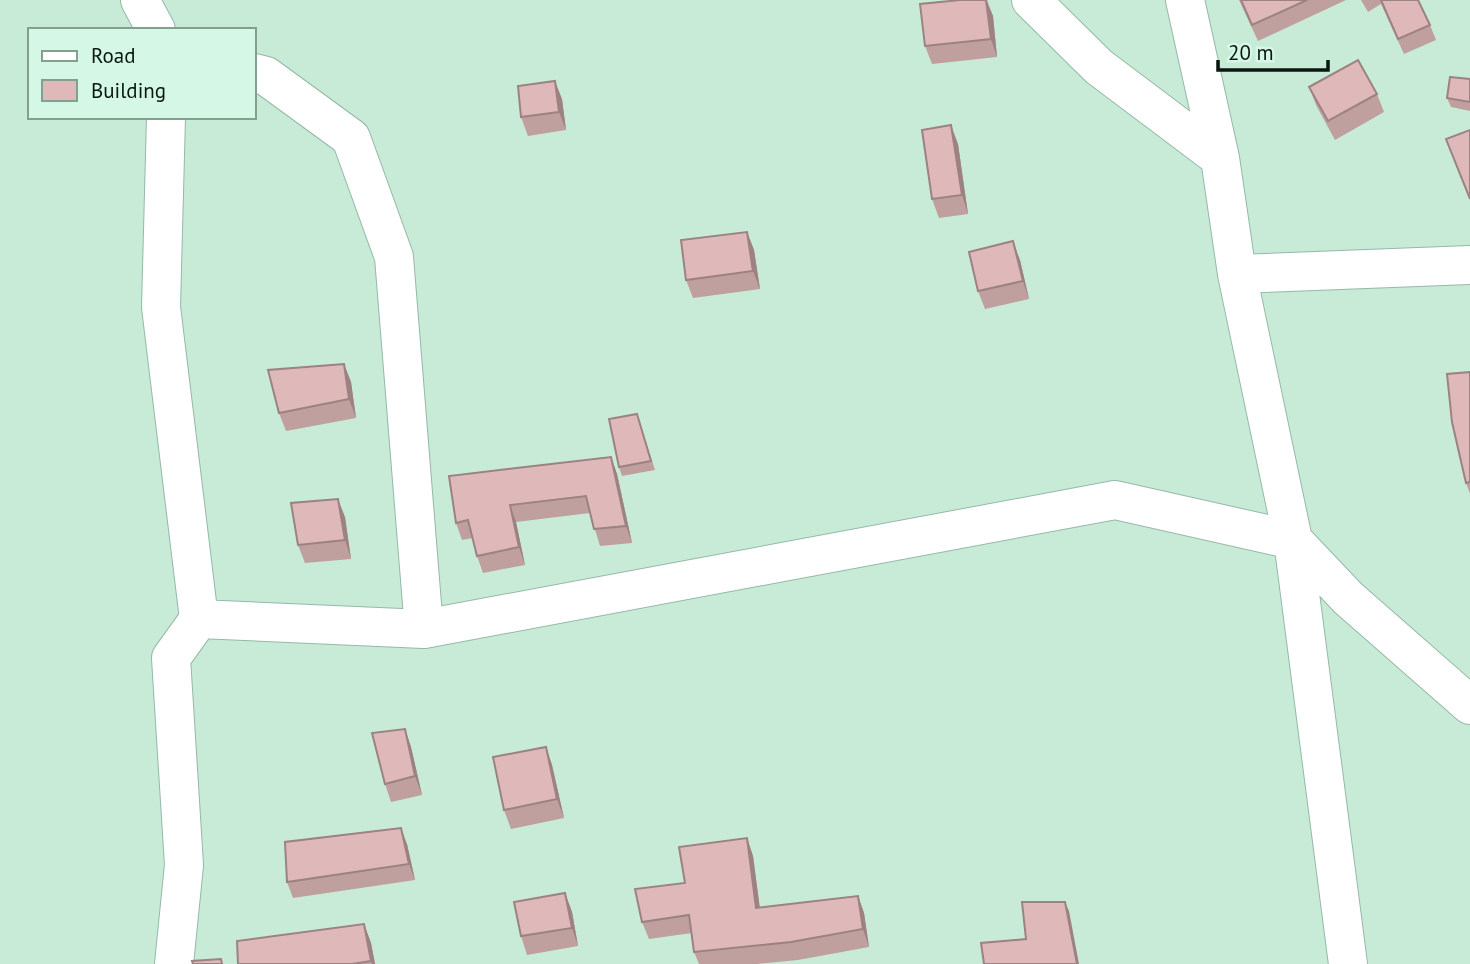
<svg xmlns="http://www.w3.org/2000/svg" width="1470" height="964" font-family="'PT Sans',sans-serif">
	<style>
		.lines { fill: none; stroke-linecap: round; stroke-linejoin: round }
		.minor-casing { stroke: #96b8a7; stroke-width: 40 }
		.minor { stroke: #fff; stroke-width: 38 }
		.wall { fill: #c09f9f }
		.shaded-wall { fill: #9c8282 }
		.building { fill: #dfb9b9; stroke: #9c8282; stroke-width: 2 }
	</style>
	<rect width="100%" height="100%" fill="#c8ebd8"/>
	<g class="lines">
		<defs>
			<path id="minor" d="M140 0 156 30
				M1031 0 1099 67 1220 158
				M1185 0 1220 158 1237 274 1293 540 1348 598 1470 705
				M254 73 266 76 351 138 394 257 424 629
				M166 117 161 307 199 619 424 629 1115 500 1293 540 1348 964
				M1237 274 1470 265
				M174 964 184 865 171 658 199 619"/>
		</defs>
		<use href="#minor" class="minor-casing"/>
		<use href="#minor" class="minor"/>
	</g>
	<path class="wall" d="M987 0 993 16 997 57 932 64 925 46Z
		M1239 0H1346L1258 41Z
		M1361 0H1418L1430 25 1436 40 1404 54 1381 4 1368 12Z
		M1470 79V111L1451 107 1447 98Z
		M1309 87 1377 94 1384 112 1335 140 1316 105Z
		M562 99 566 130 528 136 521 117Z
		M958 144 968 214 939 218 932 199Z
		M747 232 754 250 760 289 693 298 686 280Z
		M1020 260 1029 299 985 309 978 291Z
		M344 364 351 382 356 418 286 431 279 413Z
		M1470 372V494L1466 483Z
		M637 414 655 470 622 476 619 467Z
		M611 457 617 474 632 543 600 546 590 513 516 522 525 565 483 573 477 556 473 538 462 540 456 523Z
		M345 517 351 559 305 563 298 545Z
		M405 729 411 747 422 795 391 802 385 784Z
		M546 747 552 765 564 818 511 829 504 810Z
		M747 838 753 856 760 908 858 896 864 913 869 947 798 960 757 964H699L694 952 692 933 649 939 642 922 685 883Z
		M407 844 415 880 293 898 287 882Z
		M565 893 572 912 578 946 527 955 521 936Z
		M364 924 371 943 375 964H238Z"/>
	<path class="shaded-wall" d="M986 0 993 16 997 57 991 39Z
		M555 81 562 99 566 130 559 112Z
		M951 125 958 144 968 214 962 195Z
		M747 232 754 250 760 289 753 271Z
		M1013 241 1020 260 1029 299 1023 281Z
		M344 364 351 382 356 418 349 399Z
		M611 457 617 474 632 543 626 526Z
		M338 499 345 517 351 559 345 540Z
		M510 505 516 522 525 565 519 547Z
		M405 729 411 747 422 795 415 776Z
		M546 747 552 765 564 818 557 799Z
		M401 828 407 844 415 880 409 864Z
		M747 838 753 856 762 926 756 908Z
		M565 893 572 912 578 946 572 928Z
		M858 896 864 913 869 947 863 929Z
		M1065 902 1069 911 1079 964H1077Z
		M364 924 371 943 375 964H372L371 961Z"/>
	<path class="building" d="M960 0H986L991 39 925 46 920 4Z
		M1241 0H1307L1252 25Z
		M1381 0H1418L1430 25 1398 39Z
		M1358 60 1377 94 1328 121 1309 87Z
		M1450 77 1470 79V102L1447 98Z
		M555 81 559 112 521 117 518 86Z
		M951 125 962 195 932 199 922 130Z
		M1470 130V199L1446 139Z
		M747 232 753 271 686 280 681 240Z
		M1013 241 1023 281 978 291 969 252Z
		M344 364 349 399 279 413 268 370Z
		M1470 372V482L1466 483 1452 422 1447 374Z
		M637 414 651 461 619 467 609 419Z
		M611 457 626 526 594 529 586 496 510 505 519 547 477 556 468 520 456 523 449 476Z
		M338 499 345 540 298 545 291 503Z
		M405 729 415 776 385 784 372 733Z
		M546 747 557 799 504 810 493 757Z
		M401 828 409 864 287 882 285 842Z
		M747 838 756 908 858 896 863 929 791 942 694 952 689 915 642 922 635 889 685 883 679 847Z
		M565 893 572 928 521 936 514 902Z
		M1022 902H1065L1077 964H984L981 943 1026 939Z
		M364 924 371 961 352 964H238L237 941Z
		M221 959 222 964H193L192 961Z"/>
	<rect x="28" y="28" width="228" height="91" fill="#d5f8e6" stroke="#849e90" stroke-width="2"/>
	<rect x="42" y="51" width="35" height="10" fill="#ffffff" stroke="#849e90" stroke-width="2"/>
	<text x="91" y="63" font-size="21" fill="#0a1710">Road</text>
	<rect x="42" y="80" width="35" height="21" fill="#dfb9b9" stroke="#849e90" stroke-width="2"/>
	<text x="91" y="98" font-size="21" fill="#0a1710">Building</text>
	<path d="M1218 60v10h110v-10" fill="none" stroke="#0a1710" stroke-width="3.5"/>
	<text x="1228" y="60" font-size="21" fill="#0a1710" stroke="#d5f8e6" stroke-width="5" paint-order="stroke">20 m</text>
</svg>
